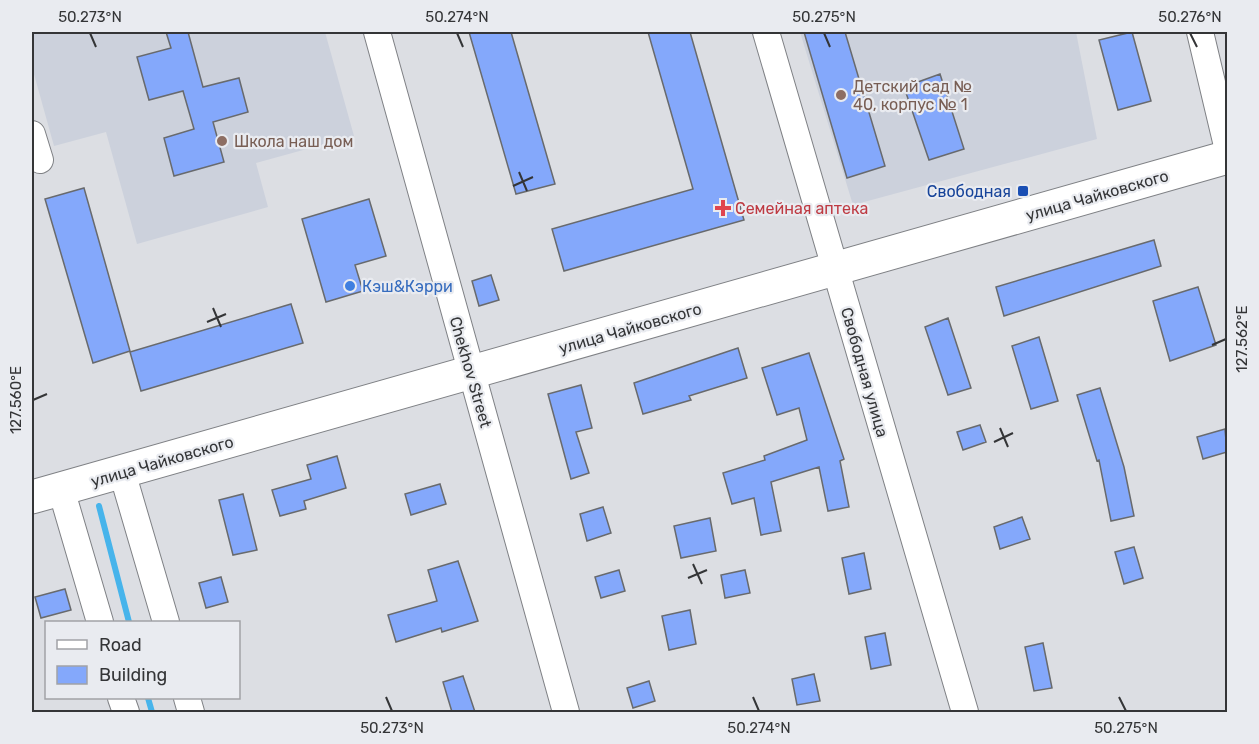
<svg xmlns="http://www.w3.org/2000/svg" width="1259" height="744" font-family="Rubik,sans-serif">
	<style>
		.built { fill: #ccd1dc }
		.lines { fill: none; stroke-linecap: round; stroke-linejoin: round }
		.stream { stroke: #47b4eb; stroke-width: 6 }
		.building { fill: #84a8fb; stroke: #686a6d; stroke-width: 1.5 }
		.minor-casing { stroke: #7f8185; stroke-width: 28 }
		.major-casing { stroke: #7f8185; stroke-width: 35 }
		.minor { stroke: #fff; stroke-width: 26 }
		.major { stroke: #fff; stroke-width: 33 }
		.ticks { fill: none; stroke: #343537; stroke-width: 2 }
		.education-dot { fill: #8d6e63; stroke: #e9ebf0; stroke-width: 2 }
		.transit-dot { fill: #1a4fb4; stroke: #e9ebf0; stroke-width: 2 }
		.health-dot { fill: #e0444e; stroke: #e9ebf0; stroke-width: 2 }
		.shop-dot { fill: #3f7fe0; stroke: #e9ebf0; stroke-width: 2 }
		.labels { text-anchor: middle; stroke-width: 4.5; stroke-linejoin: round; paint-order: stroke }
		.education-label { font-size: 16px; fill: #785e54; stroke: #e9ebf0; text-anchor: start }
		.transit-label { font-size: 16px; fill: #164399; stroke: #e9ebf0; text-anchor: end }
		.street-label { font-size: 16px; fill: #343537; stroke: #e9ebf0 }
		.health-label { font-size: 16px; fill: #be3a42; stroke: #e9ebf0; text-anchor: start }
		.shop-label { font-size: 16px; fill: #366cbe; stroke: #e9ebf0; text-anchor: start }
		.neatline { fill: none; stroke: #343537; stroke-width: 2 }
		.ticks-label { font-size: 15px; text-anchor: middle; fill: #343537 }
	</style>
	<rect width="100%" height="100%" fill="#dcdee3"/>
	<path class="built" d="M32 32H325L354 136 256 163 268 207 137 244 106 132 54 146 32 67Z
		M800 32H1076L1097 139 853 205Z"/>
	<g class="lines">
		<path class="stream" d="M99 506 129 622
			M148 698 152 712"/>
	</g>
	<path class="building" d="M166 32H188L203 87 239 78 248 112 213 122 224 162 174 176 164 138 194 129 183 91 149 100 137 57 171 48Z
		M469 32H511L555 184 516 194Z
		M648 32H690L744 220 564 271 552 229 693 189Z
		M804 32H845L885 166 847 178Z
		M1132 32 1151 101 1118 110 1099 40Z
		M940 74 964 149 929 160 904 87Z
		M84 188 130 351 93 363 45 199Z
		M369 199 386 256 355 265 363 291 326 302 302 219Z
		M1154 240 1161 266 1004 316 996 287Z
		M491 275 499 300 479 306 472 281Z
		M1198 287 1216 345 1170 361 1153 301Z
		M291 304 303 343 141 391 130 352Z
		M948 318 971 388 948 395 925 327Z
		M1039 337 1058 401 1031 409 1012 346Z
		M738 348 747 378 689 396 691 400 643 414 634 383Z
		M809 353 844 459 840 461 849 507 828 511 819 467 771 482 781 531 761 535 754 498 732 504 723 473 765 460 764 456 807 440 799 408 777 415 762 368Z
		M581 385 592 428 576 432 589 473 571 479 548 394Z
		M1100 388 1124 467 1134 516 1111 521 1099 460 1097 461 1077 395Z
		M980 425 986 442 963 450 957 432Z
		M1225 429 1227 452 1203 459 1197 437Z
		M337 456 346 488 304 501 306 509 280 516 272 490 311 479 307 465Z
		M440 484 446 504 411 515 405 494Z
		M243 494 257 550 233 555 219 500Z
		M603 507 611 533 587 541 580 514Z
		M1022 517 1030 539 1000 549 994 527Z
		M710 518 716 551 681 558 674 526Z
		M1134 547 1143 578 1124 584 1115 552Z
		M864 553 871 589 849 594 842 558Z
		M458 561 478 621 442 632 441 628 396 642 388 615 437 601 428 570Z
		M619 570 625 591 601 598 595 577Z
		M745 570 750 593 725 598 721 575Z
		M221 577 228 602 206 608 199 583Z
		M65 589 71 610 41 618 35 597Z
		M690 610 696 644 669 650 662 616Z
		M885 633 891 665 871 669 865 637Z
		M1043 643 1052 688 1034 691 1025 647Z
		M814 674 820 701 797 705 792 679Z
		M463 676 475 712H452L443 682Z
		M649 681 655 701 633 708 627 688Z"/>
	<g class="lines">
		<defs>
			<path id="minor" d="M377 32 566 712
				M766 32 965 712
				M1200 32 1228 150
				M32 134 40 160
				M122 472 166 622
				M61 489 100 622
				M121 698 126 712
				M187 698 191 712"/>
			<path id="major" d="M32 497 1228 157"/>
		</defs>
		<use href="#minor" class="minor-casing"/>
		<use href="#major" class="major-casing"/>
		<use href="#minor" class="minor"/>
		<use href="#major" class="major"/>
	</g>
	<path class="ticks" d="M90 33 96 47M457 33 463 47M824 33 830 47M1190 33 1197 47M519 172 527 191M513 186 533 177M213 308 221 327M207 322 226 314M1212 345 1226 339M33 400 47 394M1000 428 1008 447M994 442 1013 433M693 564 702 584M688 578 707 570M386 697 392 711M753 697 759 711M1119 697 1126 711"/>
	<g class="education-dot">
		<circle cx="841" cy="95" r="6"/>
		<circle cx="222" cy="141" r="6"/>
	</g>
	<rect class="transit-dot" x="1017" y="185" width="12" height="12" rx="3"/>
	<path class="health-dot" d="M720 199h6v6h6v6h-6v6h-6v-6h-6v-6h6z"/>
	<circle class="shop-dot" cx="350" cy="286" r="6"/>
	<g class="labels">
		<g class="education-label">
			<text x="853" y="92">Детский сад №<tspan x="853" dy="18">40, корпус № 1</tspan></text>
			<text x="234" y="147">Школа наш дом</text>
		</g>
		<g class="transit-label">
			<text x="1011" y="197">Свободная</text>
		</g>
		<g class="street-label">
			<text transform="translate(1097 195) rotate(-16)" y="6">улица Чайковского</text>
			<text transform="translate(630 328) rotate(-16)" y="6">улица Чайковского</text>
			<text transform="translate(471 372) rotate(74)" y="6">Chekhov Street</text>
			<text transform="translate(865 372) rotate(74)" y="6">Свободная улица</text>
			<text transform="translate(162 461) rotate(-16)" y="6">улица Чайковского</text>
		</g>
		<g class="health-label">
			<text x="735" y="214">Семейная аптека</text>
		</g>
		<g class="shop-label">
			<text x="362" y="292">Кэш&amp;Кэрри</text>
		</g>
	</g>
	<rect width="1259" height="744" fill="none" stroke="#e9ebf0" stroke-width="66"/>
	<rect x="45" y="621" width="195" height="78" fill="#e9ebf0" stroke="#a1a2a6" stroke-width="1.5"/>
	<rect x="57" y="640" width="30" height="9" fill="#ffffff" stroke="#a1a2a6" stroke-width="1.5"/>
	<text x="99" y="651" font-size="18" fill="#343537">Road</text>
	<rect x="57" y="666" width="30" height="18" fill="#84a8fb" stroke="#a1a2a6" stroke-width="1.5"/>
	<text x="99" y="681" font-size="18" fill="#343537">Building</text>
	<rect x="33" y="33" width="1193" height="678" class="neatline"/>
	<g class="ticks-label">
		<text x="90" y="22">50.273°N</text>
		<text x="457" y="22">50.274°N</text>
		<text x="824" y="22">50.275°N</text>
		<text x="1190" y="22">50.276°N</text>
		<text transform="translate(1242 339) rotate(-90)" y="5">127.562°E</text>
		<text transform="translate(16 400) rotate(-90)" y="5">127.560°E</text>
		<text x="392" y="733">50.273°N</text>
		<text x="759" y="733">50.274°N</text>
		<text x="1126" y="733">50.275°N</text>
	</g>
</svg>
